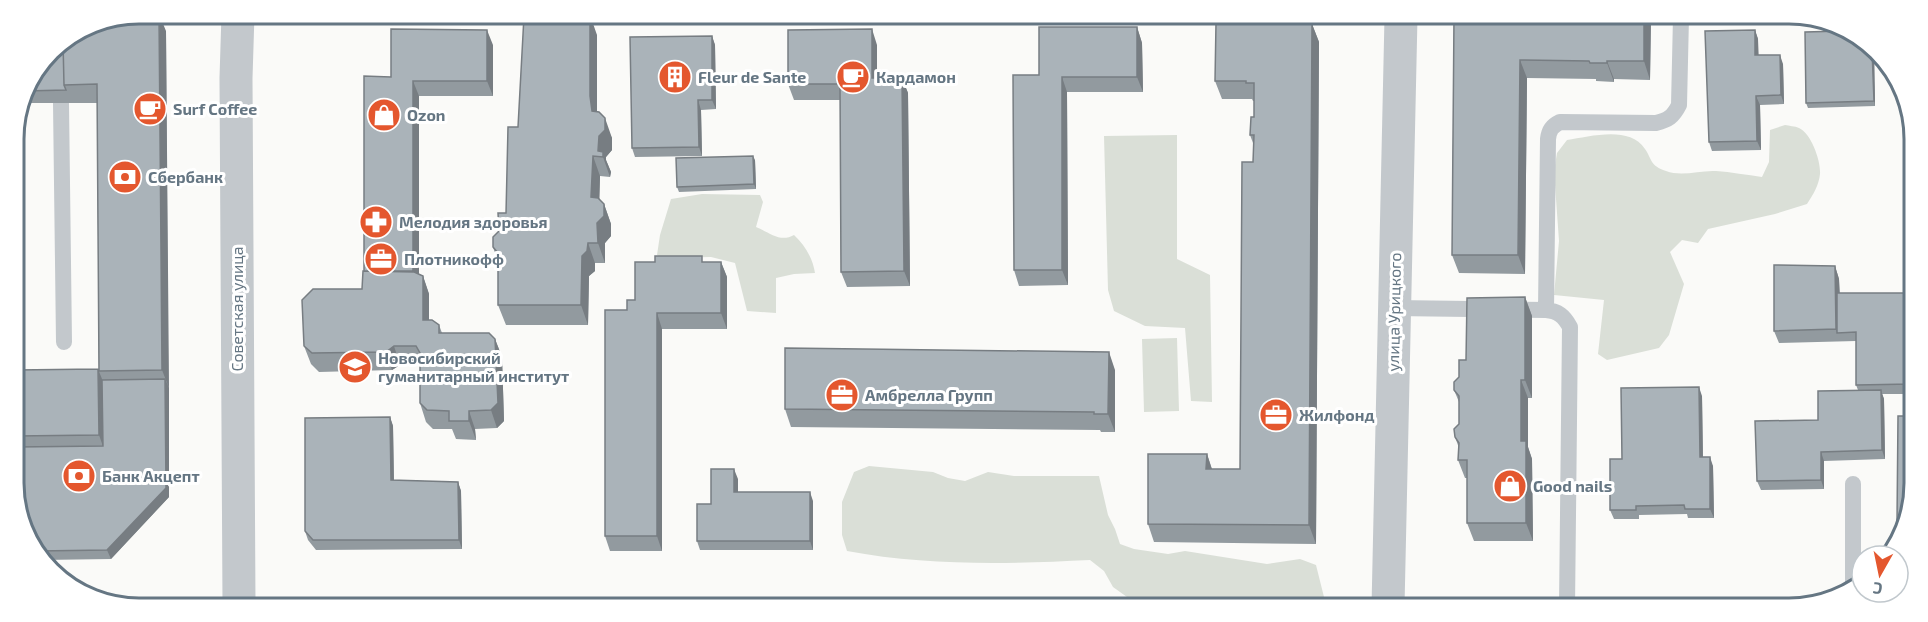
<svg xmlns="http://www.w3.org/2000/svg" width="1928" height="622" font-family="'Exo 2',sans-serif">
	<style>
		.green { fill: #dadfd7 }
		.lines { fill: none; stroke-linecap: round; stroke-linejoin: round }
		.service { stroke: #c3c8cc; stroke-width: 16 }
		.minor { stroke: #c3c8cc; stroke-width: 33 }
		.tertiary { stroke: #c3c8cc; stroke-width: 33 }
		.wall { fill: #929a9f }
		.shaded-wall { fill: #777d82 }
		.building { fill: #aab3b9; stroke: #777d82; stroke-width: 1.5 }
		.labels { text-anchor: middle; stroke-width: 6; stroke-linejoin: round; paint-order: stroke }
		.poi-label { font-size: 16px; font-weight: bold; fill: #657683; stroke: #fff; text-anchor: start }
		.street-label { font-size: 16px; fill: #657683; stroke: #fff }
		.rim { fill: none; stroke: #657683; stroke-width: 3 }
	</style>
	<rect width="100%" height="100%" fill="#fafaf8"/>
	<path class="green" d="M1785 125C1789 126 1795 126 1799 128 1811 133 1821 161 1820 174 1819 185 1813 195 1807 204L1775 214 1708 229 1698 243 1682 240 1670 252 1684 284 1669 335 1659 348 1607 360 1598 354 1604 300 1554 295 1559 241 1554 171 1557 153 1567 140C1590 137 1629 125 1645 149 1652 159 1650 166 1666 171 1682 177 1700 170 1716 171 1731 172 1747 175 1762 177L1769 162 1770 130Z
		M1177 135V259L1210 275 1212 402 1191 401 1185 328 1145 326 1114 311 1108 290 1104 136Z
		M702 194 760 195 763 202 756 227C769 232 780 243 794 235 805 245 813 259 815 273L794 274 776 278V313L747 311 735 263 711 257 662 258 657 255 660 235 671 199Z
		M1177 338 1179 411 1144 412 1142 339Z
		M869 466 933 472 948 478 965 481 988 472 1014 476H1099L1108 515 1115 529 1120 544 1134 549 1168 554 1185 551 1267 564 1300 559 1316 565 1324 597 1318 607 1196 605 1127 597 1113 587 1104 571 1090 560C1010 564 926 566 847 551L842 535V502L854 472Z"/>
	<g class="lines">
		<path class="service" d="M61 103 64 342
			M1394 308 1546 310
			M1853 484V587
			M1567 608 1570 327C1564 316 1558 311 1546 310L1548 139C1549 130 1552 126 1560 122L1656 123C1668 120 1673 117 1679 105L1681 17"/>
		<path class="minor" d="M1388 607 1401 17"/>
		<path class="tertiary" d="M238 14 236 78 239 604"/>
	</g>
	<path class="wall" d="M542 16 597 35V111L612 138V150L606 157V160L611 172 610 177 600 176 599 199 604 204 611 224V236L605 243V263H595V271L589 276 588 325H506L498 305V262L493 247 506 213 518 127Z
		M1454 17H1651L1650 80 1614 79V82L1596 81V79L1527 78 1525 274 1459 273 1452 255Z
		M1312 24 1319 42 1316 544 1154 542 1148 524 1207 454 1212 469H1240L1253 162V143L1250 135 1254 117V101H1253L1252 99H1222L1215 81Z
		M1137 27 1142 43 1143 92H1067L1068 285 1019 286 1014 270 1039 75Z
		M1755 30 1758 39V55L1783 64 1784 104 1760 105 1761 150 1712 151 1709 142Z
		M166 31 169 497 111 559 42 560 16 507 15 370 99 371 97 103H21L26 84Z
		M712 36 715 45 716 109 701 110 702 156 635 157 632 148Z
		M493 45V96H419V274L423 276 429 294V320L439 325 442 333 495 339 502 357 504 421 497 428 475 429 476 440 456 439 452 429H433L426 422 420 403V364L400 365 392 370 319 372 311 364 304 346 362 289 364 271 391 77Z
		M877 45V78H902L908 93 910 286 847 287 841 272 840 100H794L788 84Z
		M1874 50 1875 106 1808 108 1806 103Z
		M755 160 756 189 679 192 677 187Z
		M704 262H721L727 277V329H662V551H610L605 536 627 310 635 300Z
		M1835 266 1839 279 1840 293H1911V394H1882L1884 399 1885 459 1824 461V489L1761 490 1757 481 1818 420 1858 390 1856 385V341L1779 343 1774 331Z
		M1525 297 1532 316V398H1528V447L1532 459 1533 541H1474L1467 523V478H1465L1458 460 1459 448 1455 437 1459 424V402L1454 390 1459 377Z
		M1115 370V432H1101L1100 430 791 427 785 409Z
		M1702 396 1703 457 1713 466 1714 518H1688L1687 514 1639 515V519H1614L1610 510 1622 459Z
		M390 417 393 426 394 480 458 482 461 491 462 549 316 550 308 540 305 531Z
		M738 479V492L813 501V550H700L697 541 711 504Z
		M1910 516 1900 530 1897 522Z"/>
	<path class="shaded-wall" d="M159 14 166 31 169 388 162 370Z
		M590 15 597 35V116L592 111 590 96Z
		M1644 17H1651L1650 80 1644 61Z
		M1312 24 1319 42 1316 544 1309 525Z
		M1137 27 1142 43 1143 92 1137 77Z
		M872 29 877 45V93L872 78Z
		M487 30 493 45V96L487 81Z
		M1755 30 1758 39 1759 64 1755 55Z
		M712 36 715 45 716 109 712 100Z
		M1872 49 1874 50 1875 106 1874 101Z
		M1780 55 1783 64 1784 104 1781 95Z
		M1520 60 1527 78 1525 274 1518 255Z
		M1607 61 1614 79V82L1607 63Z
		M1062 77 1067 92 1068 285 1062 270Z
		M902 78 908 93 910 286 904 271Z
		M413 81 419 96V290L413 274Z
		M1756 96 1760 105 1761 150 1757 141Z
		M698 100 701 110 702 156 699 147Z
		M605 118 612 138V150L606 157V160L611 172 610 177 603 157 598 151 599 136Z
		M593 156 600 176 599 217 591 197Z
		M753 156 755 160 756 189 754 184Z
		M604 204 611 224V236L605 243V263L598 243 597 223Z
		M588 243 595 263V271L589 276 588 325 581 305 582 256Z
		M721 262 727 277V329L721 313Z
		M1835 266 1839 279 1840 333H1837L1836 329Z
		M423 276 429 294V338L423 320Z
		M1525 297 1532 316V398L1525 380Z
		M657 313 662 329V551L657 536Z
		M495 339 502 357 504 421 497 428 491 410Z
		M394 346 400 365 392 370 386 352Z
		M1109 352 1115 370V432L1108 414Z
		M98 369 106 389V455L99 435Z
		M165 379 169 388V497L111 559 107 550Z
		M1521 380 1528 398V447L1532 459 1533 541 1526 523 1521 441Z
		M1699 387 1702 396 1703 466 1700 457Z
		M1881 390 1884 399 1885 459 1882 450Z
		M469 411 475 429 476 440 469 421Z
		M390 417 393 426 394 489 391 480Z
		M1821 452 1824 461V489L1821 480Z
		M1207 454 1213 473 1206 469Z
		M1710 457 1713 466 1714 518 1710 509Z
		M734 469 738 479V501L734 492Z
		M458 482 461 491 462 549 459 540Z
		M810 492 813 501V550L810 541Z"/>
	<path class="building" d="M139 14H159L162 370 99 371 97 84 64 85 63 41 91 23Z
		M543 15H590V96L592 111 599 112 605 118V130L599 136 598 151 603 152V157L593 156 591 197 598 198 604 204V216L597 223 598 243H588L587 251 582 256 581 305H498V253L493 247V237L499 231 498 213H506L508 127H518L524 16H542Z
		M1454 17H1644V61H1607V63H1590L1589 61 1520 60 1518 255H1452Z
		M1216 23 1312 24 1309 525 1148 524V454H1207L1206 469H1240L1242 162H1253L1254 135H1250L1251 117H1254V83H1246V81H1215Z
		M1039 27H1137V77H1062V270H1014L1013 75H1039Z
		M391 29 487 30V81H413V272L364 271V76L391 77Z
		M872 29V78H902L904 271 841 272 840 84H788V30Z
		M1755 30V55H1780L1781 95 1756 96 1757 141 1709 142 1705 31Z
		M1843 31 1872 49 1874 101 1806 103 1805 32Z
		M712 36V100H698L699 147 632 148 630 37Z
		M63 41 64 85 66 90 24 91 26 84 50 50Z
		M753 156 754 184 677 187 676 158Z
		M655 256H702V262H721V313H657V536H605V310H627V300H635V262H655Z
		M1774 265 1835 266 1836 329 1774 331Z
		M363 271H412L423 276V320H432L439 325V333H489L495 339 498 403 491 410 469 411V421H449V411L427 410 420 403V353L416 346H394L386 352 312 353 304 346 302 300 313 289H362Z
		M1837 293H1911V384L1856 385V332L1837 333Z
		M1525 297V380H1521V441H1526V523H1467V460H1458L1459 443 1455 437 1454 429 1459 424V396L1454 390V382L1459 377V360H1466L1467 298Z
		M785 348 1109 352 1108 414H1094V412L785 409Z
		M98 369 99 435 15 436V370Z
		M165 379 166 488 107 550 37 551 16 507V447L103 446 102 380Z
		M1699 387 1700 457H1710V509H1685L1684 505 1636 506V510H1610V459H1622L1621 388Z
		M1881 390 1882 450 1821 452V480L1757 481 1755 421 1818 420V391Z
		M1898 416H1911L1910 516 1906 522H1897Z
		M390 417 391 480 458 482 459 540H313L305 531V418Z
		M711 469H734V492H810V541H697V504H711Z"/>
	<defs>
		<symbol id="building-disc" viewBox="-11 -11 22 22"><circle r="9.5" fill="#e4572e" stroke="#fff"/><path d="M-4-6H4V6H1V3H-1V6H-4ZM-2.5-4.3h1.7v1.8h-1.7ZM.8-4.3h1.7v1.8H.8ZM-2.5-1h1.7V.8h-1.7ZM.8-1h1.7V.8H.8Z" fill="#fff"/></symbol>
		<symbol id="cafe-disc" viewBox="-11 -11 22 22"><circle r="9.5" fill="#e4572e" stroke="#fff"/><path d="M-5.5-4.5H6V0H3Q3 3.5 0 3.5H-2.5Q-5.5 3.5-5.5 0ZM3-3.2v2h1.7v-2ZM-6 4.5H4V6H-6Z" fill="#fff"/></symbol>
		<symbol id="shop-disc" viewBox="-11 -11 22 22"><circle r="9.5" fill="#e4572e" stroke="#fff"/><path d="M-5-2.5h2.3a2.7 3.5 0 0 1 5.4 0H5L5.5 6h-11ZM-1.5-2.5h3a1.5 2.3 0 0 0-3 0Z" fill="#fff"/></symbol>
		<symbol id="bank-disc" viewBox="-11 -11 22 22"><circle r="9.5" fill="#e4572e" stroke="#fff"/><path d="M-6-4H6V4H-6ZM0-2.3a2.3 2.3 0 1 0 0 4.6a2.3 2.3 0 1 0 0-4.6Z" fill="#fff"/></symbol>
		<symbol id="pharmacy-disc" viewBox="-11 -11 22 22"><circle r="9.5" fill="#e4572e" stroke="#fff"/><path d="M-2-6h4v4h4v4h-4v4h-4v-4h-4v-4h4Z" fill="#fff"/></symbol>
		<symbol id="office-disc" viewBox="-11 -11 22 22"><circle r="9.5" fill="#e4572e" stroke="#fff"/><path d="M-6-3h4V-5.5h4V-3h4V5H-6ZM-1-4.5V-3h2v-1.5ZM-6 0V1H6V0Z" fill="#fff"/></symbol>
		<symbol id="university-disc" viewBox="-11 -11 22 22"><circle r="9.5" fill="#e4572e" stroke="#fff"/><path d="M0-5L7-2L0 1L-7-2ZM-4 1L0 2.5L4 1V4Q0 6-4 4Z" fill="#fff"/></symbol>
	</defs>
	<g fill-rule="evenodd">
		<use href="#building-disc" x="656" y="58" width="38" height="38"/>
		<use href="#cafe-disc" x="834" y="58" width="38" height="38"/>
		<use href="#cafe-disc" x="131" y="90" width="38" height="38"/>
		<use href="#shop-disc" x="365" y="96" width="38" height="38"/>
		<use href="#bank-disc" x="106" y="158" width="38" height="38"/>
		<use href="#pharmacy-disc" x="357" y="203" width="38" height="38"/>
		<use href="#office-disc" x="362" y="240" width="38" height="38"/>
		<use href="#university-disc" x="336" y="348" width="38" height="38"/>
		<use href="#office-disc" x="823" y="376" width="38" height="38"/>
		<use href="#office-disc" x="1257" y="396" width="38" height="38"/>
		<use href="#bank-disc" x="60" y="457" width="38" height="38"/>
		<use href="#shop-disc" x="1491" y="467" width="38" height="38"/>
	</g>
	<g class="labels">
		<g class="poi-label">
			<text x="698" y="83">Fleur de Sante</text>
			<text x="876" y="83">Кардамон</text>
			<text x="173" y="115">Surf Coffee</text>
			<text x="407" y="121">Ozon</text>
			<text x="148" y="183">Сбербанк</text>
			<text x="399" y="228">Мелодия здоровья</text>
			<text x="404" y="265">Плотникофф</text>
			<text x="378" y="364">Новосибирский<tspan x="378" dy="18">гуманитарный институт</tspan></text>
			<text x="865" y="401">Амбрелла Групп</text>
			<text x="1299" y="421">Жилфонд</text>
			<text x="102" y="482">Банк Акцепт</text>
			<text x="1533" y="492">Good nails</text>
		</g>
		<g class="street-label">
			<text transform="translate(237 309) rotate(-90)" y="6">Советская улица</text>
			<text transform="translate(1394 312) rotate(-89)" y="6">улица Урицкого</text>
		</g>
	</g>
	<path d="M0 0H1928V622H0ZM139 24H1789A115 115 0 0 1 1904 139V483A115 115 0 0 1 1789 598H139A115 115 0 0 1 24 483V139A115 115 0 0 1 139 24Z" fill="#fff" fill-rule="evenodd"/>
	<path class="rim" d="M139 24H1789A115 115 0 0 1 1904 139V483A115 115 0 0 1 1789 598H139A115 115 0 0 1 24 483V139A115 115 0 0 1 139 24Z"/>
	<g transform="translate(1880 574) rotate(189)"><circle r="28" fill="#ffffff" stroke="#c1c8cd" stroke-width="1.5"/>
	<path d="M0-4.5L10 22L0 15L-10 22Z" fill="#e4572e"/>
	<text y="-9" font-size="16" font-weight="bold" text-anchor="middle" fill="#657683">С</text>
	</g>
</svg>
